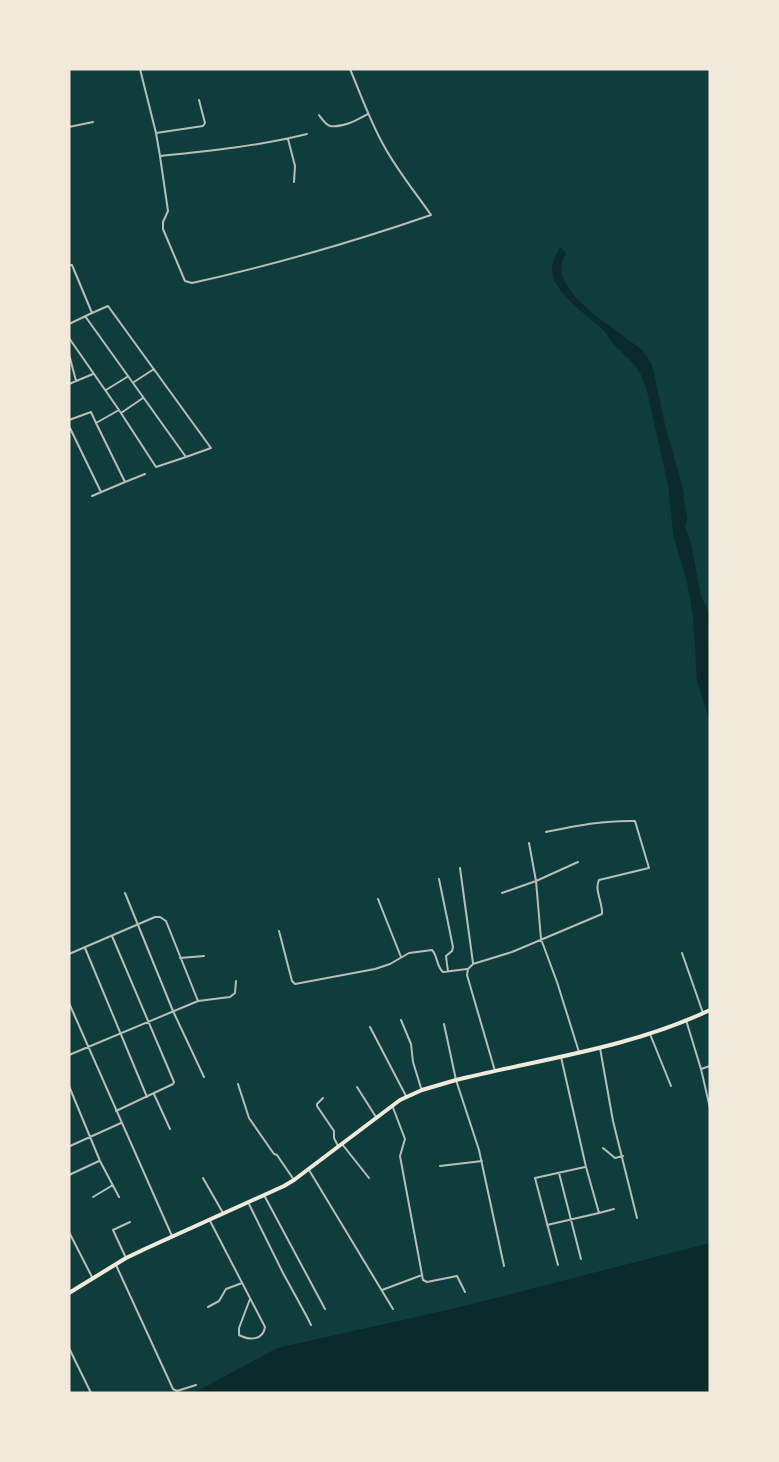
<svg xmlns="http://www.w3.org/2000/svg" width="779" height="1462" font-family="Quicksand,sans-serif">
	<style>
		.water { fill: #0a2a2b }
		.lines { fill: none; stroke-linecap: round; stroke-linejoin: round }
		.minor { stroke: #b8beb3; stroke-width: 2 }
		.secondary { stroke: #f1e9da; stroke-width: 4 }
	</style>
	<rect width="100%" height="100%" fill="#0f3d3e"/>
	<path class="water" d="M560 247 566 253 562 263 561 270 563 278 568 287 576 298 597 317 641 349 652 364 665 425 683 489 687 519 685 527 691 543 701 597 707 607 709 616 708 638 710 662V722L697 681 693 617 690 598 686 578 673 535 668 485 648 395C645 384 642 374 635 366 628 357 619 351 612 342 609 339 607 334 604 331 588 315 557 296 552 273 551 263 556 255 560 247Z
		M710 1243V1393H194L277 1348 452 1309Z"/>
	<g class="lines">
		<path class="minor" d="M140 69 156 133 160 156 168 211 163 222V229L185 281 192 283C273 265 353 242 431 215 415 192 397 170 384 146 370 121 361 95 350 69
			M319 115C322 119 325 124 330 126 343 128 357 120 368 114
			M69 127 93 122
			M156 133 203 126 205 123 199 100
			M288 139 295 166 294 182
			M160 156C209 151 259 146 307 134
			M69 265H72L92 313 69 324
			M85 316 186 457 211 448 108 306 92 313
			M69 338 119 410 156 467 186 457
			M69 354 76 381
			M134 382 154 369
			M69 384 93 374
			M106 390 127 377
			M121 413 143 398
			M69 420 91 412 96 423 119 410
			M96 423 125 482 145 474
			M69 426 101 492
			M92 496 125 482
			M529 843 536 881 541 939 557 982 579 1052
			M460 868 473 963
			M439 879 453 947 452 951 446 956 448 972
			M125 893 173 1011 204 1077
			M502 893 536 881 578 862
			M378 899 401 957
			M279 931 292 981 295 984 375 969 390 964 409 953 432 950C438 956 436 966 443 972L467 969
			M112 936 174 1082 173 1084 116 1111
			M85 948 147 1097
			M682 953 703 1013
			M69 954 155 917H160L166 921 198 1001
			M180 958 204 956
			M69 1003 172 1236
			M401 1020 411 1044 413 1062 421 1088
			M686 1020 701 1069 710 1108
			M444 1024 456 1080 479 1150 504 1266
			M370 1027 406 1096
			M650 1034 671 1086
			M600 1048 613 1121 637 1218
			M69 1055 198 1001 230 997 235 993 236 981
			M701 1069 710 1066
			M495 1071 467 975 468 969 473 964 512 952 602 914C603 903 594 890 599 880L649 868 635 821C604 820 576 826 546 832
			M238 1084 249 1118 274 1154 277 1155 294 1180
			M69 1086 100 1161 119 1197
			M357 1087 376 1117
			M154 1094 170 1129
			M323 1098 317 1104V1106L334 1131V1138L338 1146
			M392 1105 405 1139 400 1156 423 1280 427 1282 457 1276 465 1292
			M342 1144 369 1178
			M70 1146 121 1123
			M603 1148 615 1158 623 1156
			M440 1166 482 1161
			M309 1170 393 1309
			M559 1173 581 1259
			M69 1175 99 1161
			M203 1178 223 1213
			M264 1195 325 1309
			M93 1197 113 1185
			M248 1202 283 1273 306 1315 311 1325
			M599 1213 614 1209
			M209 1219 265 1327C263 1340 250 1341 239 1335V1328L250 1299
			M547 1225 599 1213 586 1167 561 1057
			M69 1232 92 1277
			M126 1258 113 1230 130 1222
			M116 1265 173 1389 177 1391 196 1385
			M558 1265 535 1178 585 1167
			M382 1290 422 1275
			M208 1307 219 1301 226 1289 242 1283
			M69 1348 91 1393"/>
		<path class="secondary" d="M69 1293 126 1258 147 1248 284 1186 294 1180 400 1100 422 1090 456 1080C541 1059 630 1048 710 1010"/>
	</g>
	<rect width="779" height="1462" fill="none" stroke="#f1e9da" stroke-width="141"/>
</svg>
